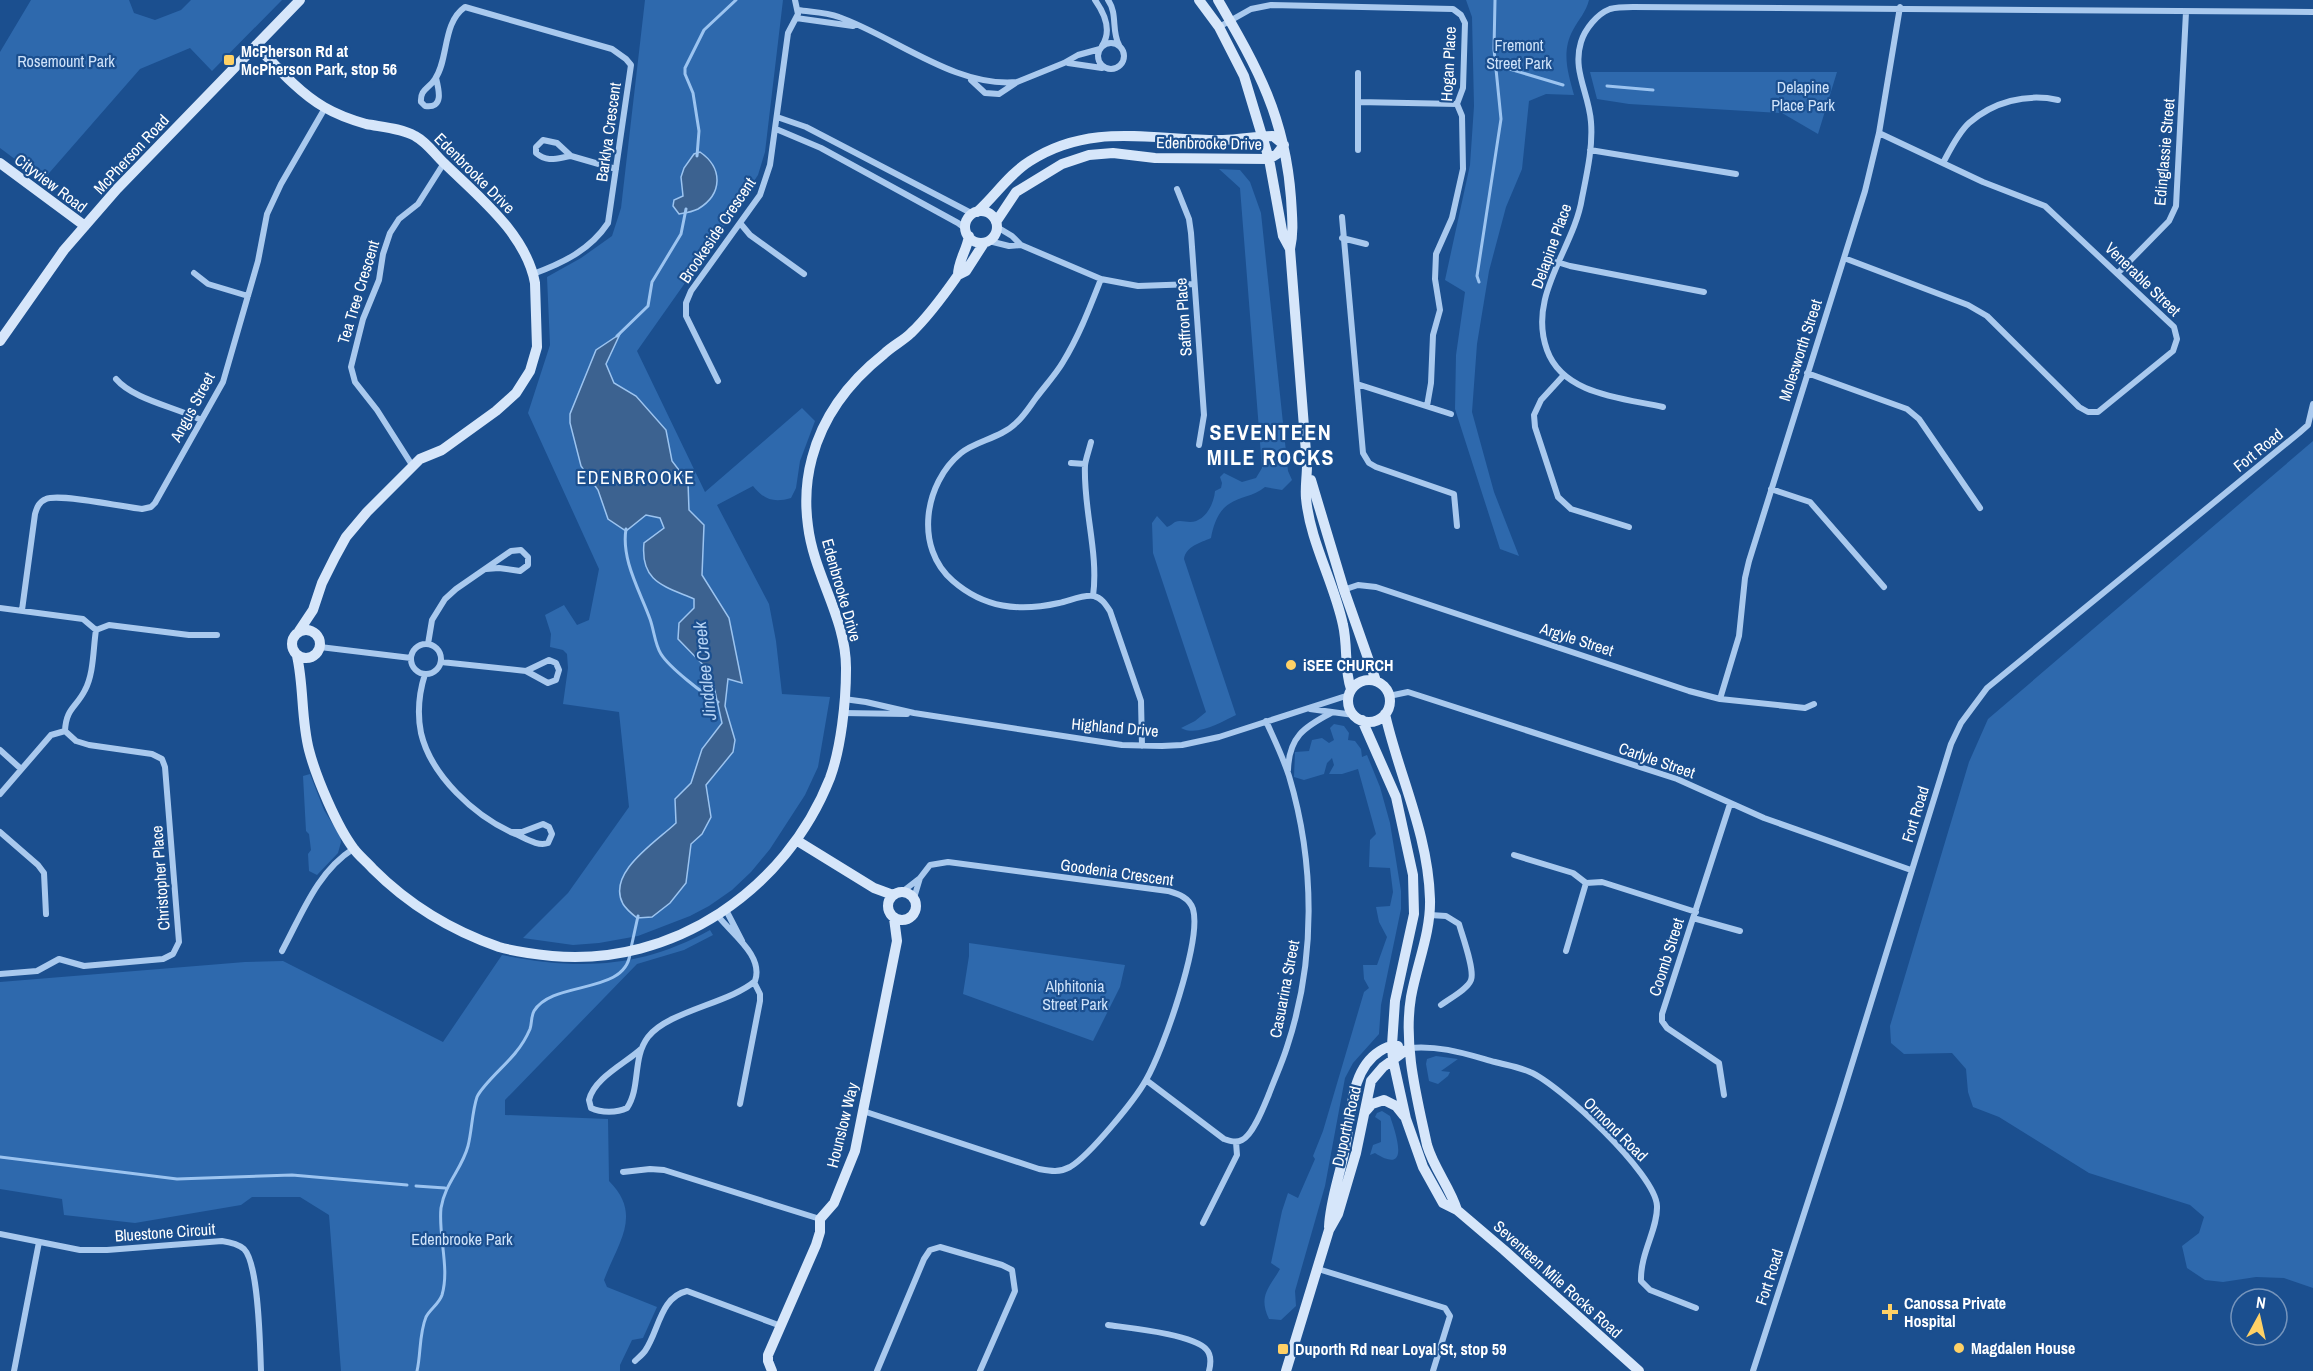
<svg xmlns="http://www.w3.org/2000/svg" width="2313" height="1371" font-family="'Archivo Narrow',sans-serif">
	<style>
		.green { fill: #2e69ad }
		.water { fill: #3c6290; stroke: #9cc4f0; stroke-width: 1.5 }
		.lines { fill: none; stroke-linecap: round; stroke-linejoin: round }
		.stream { stroke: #9cc4f0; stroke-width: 3 }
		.street { stroke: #a9c9ee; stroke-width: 6 }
		.secondary { stroke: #d6e6fa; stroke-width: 10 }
		.poi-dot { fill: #ffd166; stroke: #1b4f8f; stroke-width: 2 }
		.labels { text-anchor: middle; stroke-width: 4.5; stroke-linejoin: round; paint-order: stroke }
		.park-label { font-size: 16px; fill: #cfe3fa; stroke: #1b4f8f }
		.poi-label { font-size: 16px; font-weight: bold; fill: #fff; stroke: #1b4f8f; text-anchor: start }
		.street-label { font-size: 16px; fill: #fff; stroke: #1b4f8f }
		.neighbourhood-label { font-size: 18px; letter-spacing: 1.5px; fill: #fff; stroke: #1b4f8f }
		.water-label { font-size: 18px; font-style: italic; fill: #b5d3f5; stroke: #1b4f8f }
		.district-label { font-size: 22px; font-weight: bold; letter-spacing: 1.5px; fill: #fff; stroke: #1b4f8f }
	</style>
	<rect width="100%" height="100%" fill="#1b4f8f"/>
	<path class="green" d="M31 0H129L134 13 155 20 181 10 191 0H282L212 71 190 48 140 69 43 180 0 148V52Z
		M645 0H783L765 152 758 175 716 239 637 351 705 492 802 408 815 421 800 461 796 488 791 498C774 503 764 500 753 486L717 505 769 604 776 641 782 694 830 697 818 767 805 795 770 849 751 872 732 890 709 906 690 916 638 936 599 943 573 945 523 938 568 893 629 807 619 712 563 704 568 668 567 654 563 650 550 647 551 634 545 615 564 605 577 625 589 620 599 569 528 413 550 345 547 277 581 258 612 236 621 208Z
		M1466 0H1589C1586 12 1579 19 1573 30 1561 52 1568 73 1574 95L1546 94 1529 101 1522 169 1506 207 1489 271 1477 344 1472 412 1494 492 1519 556 1500 549 1455 409 1456 355 1465 292 1445 280 1470 165 1474 106 1472 17Z
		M1590 72H1837L1818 134 1782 113 1629 104 1597 99Z
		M1219 169 1240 170 1250 182 1261 213 1288 471 1292 480 1282 490 1265 487C1253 497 1240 496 1229 504 1218 511 1213 526 1211 538 1200 543 1186 546 1184 559L1236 715C1221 722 1197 737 1181 728L1195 721 1206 712 1153 553 1152 523 1157 516 1167 527C1170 526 1172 524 1175 522 1180 520 1185 522 1190 522 1205 522 1214 504 1215 491L1221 488 1222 483 1220 477 1224 473 1242 482 1256 478 1262 468 1240 188Z
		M2313 441V1288L2284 1278 2256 1277 2223 1282 2205 1280 2187 1268 2182 1246 2199 1233 2204 1217 2190 1205 2089 1173 1999 1117 1973 1107 1968 1092 1966 1069 1952 1053 1904 1054 1891 1043 1890 1026 1969 762 1988 719Z
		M1334 724 1344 726 1349 733 1348 740 1355 741 1361 749 1362 757 1367 755 1380 787 1390 823 1401 891V909L1381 1005 1379 1034 1353 1063 1345 1078 1325 1186 1295 1291 1296 1306 1281 1320 1269 1319C1258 1296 1269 1288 1280 1269L1271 1263 1282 1211 1288 1193 1298 1198 1315 1159 1313 1156 1323 1131 1364 992 1369 988 1364 979 1363 965H1377L1387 937 1379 922 1376 907 1390 906 1393 892 1390 868 1369 867 1370 840 1376 834 1358 769 1342 774H1329L1334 765 1332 758 1327 763 1324 774 1304 780 1294 777 1295 752 1309 751 1312 740 1322 738 1329 743 1334 740 1330 728Z
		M310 774 324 810 340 836 341 842 338 853 317 875 309 871 308 854 311 850 309 834 306 831 303 776Z
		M710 930 713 935 684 950 637 964 505 1100V1115L608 1119 609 1181C643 1215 618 1242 604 1280L607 1287 657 1307 643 1338 632 1340 620 1365V1371H341L329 1215 300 1197H252L241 1205 135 1223 64 1215 62 1199 0 1189V982L245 962 283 961 443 1042 502 955C578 970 640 969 710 930Z
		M969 943 1125 965 1120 987 1093 1041 963 994 969 956Z
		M1436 1056 1458 1059 1441 1071 1450 1072 1448 1076 1438 1084 1429 1081 1426 1064 1427 1059Z
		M1382 1111 1390 1116C1396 1134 1411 1176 1375 1153L1370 1155 1373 1145 1381 1142V1121L1375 1117 1377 1113Z"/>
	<path class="water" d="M700 152C723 168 723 194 698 209 692 212 685 213 679 214L673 206 674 200 683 196 681 177 684 168 694 154Z
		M620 334 606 364 614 383 636 396 666 430 672 461 688 482 689 510 704 525 702 575 729 618 742 683 728 679 725 706 735 740 733 752 706 785 711 817 702 834 691 844 686 883 670 903 652 917 637 918C632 914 626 909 623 904 606 873 656 842 676 823L675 799 691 783 702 749 722 723 711 673 678 639 679 623 694 608V599C664 586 640 582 644 543L664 528 660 518 646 515 626 531 608 519 598 490 581 466 570 423V414L596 350Z"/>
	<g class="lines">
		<path class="stream" d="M1496 65 1563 85
			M1607 86 1653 90
			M697 156 699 131 693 93 685 74V68L704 30 736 0
			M1479 282 1477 276 1501 119 1494 49 1495 0
			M617 336 648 306 652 282 681 234 686 209
			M626 529C621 560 640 591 650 619 654 630 655 645 661 654 669 667 704 695 718 702
			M631 948 638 916
			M0 1157 177 1179 292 1175 407 1185
			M416 1186 445 1188
			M417 1371C421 1354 419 1334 426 1317 430 1309 439 1304 442 1295 450 1268 438 1236 441 1208 445 1183 462 1169 468 1146 472 1130 472 1112 477 1097 482 1085 507 1064 516 1052 521 1046 527 1036 530 1029 532 1023 531 1016 534 1011 553 980 625 995 630 954"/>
		<path class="street" d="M1095 0C1105 14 1112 31 1102 46
			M1108 0C1118 14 1111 30 1119 45
			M798 10C811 12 826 12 839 17 895 37 956 88 1017 82
			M796 18 853 26
			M1219 27 1251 9 1271 5 1453 9 1461 15 1465 23 1463 88 1457 104 1462 116 1463 169 1452 218 1436 254 1435 279 1440 310 1433 335 1431 383 1427 406
			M1098 56a13 13 0 1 1 26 0a13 13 0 1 1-26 0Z
			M1068 63 1102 68
			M436 78C439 90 444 109 425 106L421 102C420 89 429 89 435 79 449 59 442 23 465 7L612 49 626 59 631 65 608 223C590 250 563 263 533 274
			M971 80 985 93 999 94 1017 82 1064 63 1078 55 1100 49
			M1358 102 1457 104
			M777 117 806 127 973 214
			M776 129 821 148 958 223 966 229
			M543 140 557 143 571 156C557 158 548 163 536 153V147Z
			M1358 150V73
			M1590 150 1736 174
			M571 156 616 169
			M1943 163C1950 150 1958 133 1969 123 1993 102 2026 93 2058 100
			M1177 189 1189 219 1191 233 1204 415 1199 445
			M1342 217 1363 453 1369 463 1376 467 1454 494 1457 526
			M740 223 750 235 804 274
			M997 227 1012 236 1021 245 1101 279 1138 286 1194 284
			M1342 238 1366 244
			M989 241 1009 246 1021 245
			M1844 258 1968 305 1987 316 2079 407 2088 412H2098L2173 351 2177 339 2174 327 2045 206 1983 182 1879 133
			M1557 262 1570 266 1704 292
			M194 273 208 284 248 296
			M2118 273 2169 221 2176 206 2186 12
			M1101 279C1090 307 1079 336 1063 362 1056 374 1045 386 1036 398 1030 406 1024 416 1016 423 1001 438 975 441 961 453 924 483 914 548 953 581 984 608 1019 612 1059 603 1069 601 1084 594 1094 596 1102 598 1106 605 1110 611L1141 701 1142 746
			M1807 373 1907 409 1919 419 1980 508
			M1563 376 1541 400 1534 415 1535 427 1558 497 1571 509 1629 527
			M116 379C134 400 176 407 201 420
			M718 381 686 316V303L691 291 760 195 770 165 788 33 798 14 795 0
			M1357 384 1451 414
			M1663 407C1623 398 1563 395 1547 350 1527 295 1574 249 1582 198 1587 173 1593 147 1591 122 1589 93 1572 71 1581 42 1585 29 1597 14 1610 9 1617 7 1626 7 1633 7L2313 12
			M1091 442C1089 450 1086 458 1085 465 1083 509 1099 553 1093 596
			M1071 463 1085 464
			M412 465 377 410 355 382 351 367 363 319 379 280 383 254 390 233 399 219 418 204 444 163
			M1771 489 1810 502 1884 587
			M1343 590 1358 585 1376 587 1689 691 1720 699 1805 708 1814 704
			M0 608 83 619 96 630 109 625 189 635H217
			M22 610 35 514C37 507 39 502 46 499 59 493 124 507 142 509L151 507 155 503 223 382 258 261 267 214 281 184 325 108
			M428 644 432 620 445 599 456 589 511 551 521 550 528 557V565L520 571 499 568 486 569
			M411 659a15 15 0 1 1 30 0a15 15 0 1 1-30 0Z
			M320 647 411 658
			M441 662 526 671 548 683 556 680 559 670 556 663 549 660 526 671
			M425 674C419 693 417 713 421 733 431 776 475 816 513 833 524 837 537 847 548 843L552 834 549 827 543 824 522 832H511
			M1389 696 1408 692 1677 779 1764 818 1911 870
			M844 699 866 702 914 713 1089 740 1122 745 1162 746 1182 745 1219 737 1349 695
			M1720 699 1739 636 1745 578 1749 561 1865 191 1879 133 1900 7
			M1310 709 1354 715
			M842 713 907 714
			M0 750 20 768
			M1288 770C1289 737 1304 727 1331 713
			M0 794 51 735 65 731C66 708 76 708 85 690 94 673 93 649 96 630
			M0 832 38 865 44 873 46 914
			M1514 855 1573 873 1586 883 1602 882 1696 912
			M914 898 920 878
			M726 910 742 941
			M1430 915 1446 916 1459 924C1462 935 1475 970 1471 980 1467 990 1450 998 1441 1005
			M1693 918 1740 931
			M282 951C302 914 317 872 353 849
			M1566 951 1586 883
			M0 974 37 971 59 959 84 966 163 959 173 954 179 942 165 767 162 759 152 754 89 745 76 741 65 731
			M1409 1048C1440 1045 1466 1054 1495 1062 1506 1065 1519 1067 1530 1072 1559 1084 1656 1174 1657 1206 1658 1229 1640 1253 1641 1281L1650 1290 1696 1308
			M641 1049C626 1063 594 1078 589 1100L591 1108C601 1113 617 1113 627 1108 641 1087 632 1058 648 1037 668 1011 730 1003 755 981 764 956 732 934 718 916
			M1146 1080 1224 1139C1230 1141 1236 1143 1242 1140 1253 1135 1264 1106 1269 1094 1275 1078 1282 1063 1287 1047 1316 960 1315 863 1289 776 1283 757 1274 739 1266 721
			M1724 1095 1719 1063 1667 1028 1662 1021V1014L1730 804
			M740 1104 760 1001V994L754 982
			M863 1111 1039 1169C1050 1171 1059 1173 1070 1167 1089 1156 1135 1100 1146 1080 1163 1051 1202 940 1193 909 1189 897 1178 894 1168 891L948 862 930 865 920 878 902 892
			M623 1172 650 1169 664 1170 820 1219
			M1203 1223 1237 1155 1236 1142
			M0 1234 80 1250H107L222 1241C229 1242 238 1244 244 1249 259 1264 260 1347 261 1371
			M1318 1269 1445 1308 1450 1316 1433 1371
			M1108 1325C1129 1328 1192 1334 1206 1349 1212 1355 1211 1363 1209 1371
			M635 1361C638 1358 643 1354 645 1351 659 1331 660 1297 687 1291L781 1326
			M14 1371 39 1242
			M877 1371 924 1259 930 1250 940 1247 1002 1265 1012 1270 1015 1291 980 1371
			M1753 1371 1839 1106 1951 744 1961 723 1987 688 2299 433 2308 425 2313 404"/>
		<path class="secondary" d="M1199 0 1219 27 1244 76 1269 159 1283 236 1290 249
			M1218 0C1258 69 1285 117 1291 198 1292 216 1294 232 1290 249L1307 465C1307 476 1305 487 1306 498 1310 542 1334 582 1343 625 1348 646 1344 670 1351 689
			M256 45C276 66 298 92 324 107 336 114 352 120 366 124 382 127 401 128 415 136 428 143 435 155 445 164 479 197 526 234 535 283L537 347 530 371 516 393 496 411 442 450 420 459 367 512 346 537 335 557 322 583 313 610 299 631
			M0 163 85 226
			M965 227a16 16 0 1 1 32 0a16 16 0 1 1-32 0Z
			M977 212C995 196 1009 174 1030 161 1092 121 1154 141 1223 140 1239 140 1256 136 1273 136L1284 145
			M996 222 1016 192 1062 164 1089 155 1113 153 1155 158 1269 159 1277 154 1284 145
			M958 275C958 261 967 250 969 236
			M0 341 64 250 117 189 300 0
			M1311 480 1344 590 1376 681
			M292 644a14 14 0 1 1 28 0a14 14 0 1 1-28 0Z
			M297 656C304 687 301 719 309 750 316 777 337 827 354 849 359 856 367 862 373 869 409 905 450 930 499 947 516 952 534 954 552 956 673 967 786 890 830 778 841 748 846 702 846 670 847 619 814 576 808 526 805 504 806 480 812 458 823 416 850 381 884 354 892 346 903 341 911 333 929 316 944 295 958 275L966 271 984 243
			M1348 701a21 21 0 1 1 42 0a21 21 0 1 1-42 0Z
			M1385 714C1399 776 1428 833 1430 899 1431 932 1417 964 1411 997 1403 1046 1417 1098 1427 1145 1434 1169 1450 1187 1457 1210
			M1362 720 1396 797 1413 875 1414 914 1395 1001 1392 1045 1393 1060 1406 1119 1423 1167 1443 1203 1457 1210 1504 1250 1639 1371
			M796 840 874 888 893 895
			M888 906a14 14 0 1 1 28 0a14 14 0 1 1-28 0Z
			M1365 1112 1372 1104 1384 1100 1396 1106 1404 1116
			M1329 1227C1330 1202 1339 1178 1344 1153 1352 1120 1348 1071 1380 1051 1386 1047 1391 1045 1398 1046
			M772 1371 768 1361V1355L816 1245 820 1232V1219L834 1203 855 1151 897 941 894 918
			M1286 1371 1329 1230 1338 1214 1356 1153 1371 1081 1383 1067 1409 1048"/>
	</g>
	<g class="poi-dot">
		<rect x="223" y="54" width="12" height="12" rx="3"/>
		<circle cx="1291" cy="665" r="6"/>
		<path d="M1887 1303h6v6h6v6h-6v6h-6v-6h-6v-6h6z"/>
		<circle cx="1959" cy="1348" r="6"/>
		<rect x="1277" y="1343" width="12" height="12" rx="3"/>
	</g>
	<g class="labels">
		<g class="park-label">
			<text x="1519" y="51">Fremont<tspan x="1519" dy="18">Street Park</tspan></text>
			<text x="66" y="67">Rosemount Park</text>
			<text x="1803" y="93">Delapine<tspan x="1803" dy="18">Place Park</tspan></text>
			<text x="1075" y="992">Alphitonia<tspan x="1075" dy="18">Street Park</tspan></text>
			<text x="462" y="1245">Edenbrooke Park</text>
		</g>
		<g class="poi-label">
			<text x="241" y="57">McPherson Rd at<tspan x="241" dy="18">McPherson Park, stop 56</tspan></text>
			<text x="1303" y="671">iSEE CHURCH</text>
			<text x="1904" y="1309">Canossa Private<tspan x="1904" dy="18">Hospital</tspan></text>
			<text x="1971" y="1354">Magdalen House</text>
			<text x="1295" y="1355">Duporth Rd near Loyal St, stop 59</text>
		</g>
		<g class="street-label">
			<text transform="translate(1448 64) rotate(-87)" y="6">Hogan Place</text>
			<text transform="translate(608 132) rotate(-82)" y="6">Barklya Crescent</text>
			<text transform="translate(1209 143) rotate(1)" y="6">Edenbrooke Drive</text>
			<text transform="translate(2164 152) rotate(-85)" y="6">Edinglassie Street</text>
			<text transform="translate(131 154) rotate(-47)" y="6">McPherson Road</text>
			<text transform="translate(475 173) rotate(45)" y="6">Edenbrooke Drive</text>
			<text transform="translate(51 183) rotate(37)" y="6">Cityview Road</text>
			<text transform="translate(717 230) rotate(-56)" y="6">Brookeside Crescent</text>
			<text transform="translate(1551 246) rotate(-70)" y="6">Delapine Place</text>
			<text transform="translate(2143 279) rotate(44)" y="6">Venerable Street</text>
			<text transform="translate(358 292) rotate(-73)" y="6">Tea Tree Crescent</text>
			<text transform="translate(1183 317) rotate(-94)" y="6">Saffron Place</text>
			<text transform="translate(1800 350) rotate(-72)" y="6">Molesworth Street</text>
			<text transform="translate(192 407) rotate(-62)" y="6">Angus Street</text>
			<text transform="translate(2258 450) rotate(-39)" y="6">Fort Road</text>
			<text transform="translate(842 590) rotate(74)" y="6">Edenbrooke Drive</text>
			<text transform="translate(1577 639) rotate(18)" y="6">Argyle Street</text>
			<text transform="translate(1115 727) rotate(5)" y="6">Highland Drive</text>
			<text transform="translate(1657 760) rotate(19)" y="6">Carlyle Street</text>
			<text transform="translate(1915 814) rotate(-73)" y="6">Fort Road</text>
			<text transform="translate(1117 872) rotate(8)" y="6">Goodenia Crescent</text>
			<text transform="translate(160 878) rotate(-94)" y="6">Christopher Place</text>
			<text transform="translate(1666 957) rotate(-72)" y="6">Coomb Street</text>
			<text transform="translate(1284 989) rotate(-79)" y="6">Casuarina Street</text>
			<text transform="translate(842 1125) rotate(-76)" y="6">Hounslow Way</text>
			<text transform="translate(1346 1126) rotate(-77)" y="6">Duporth Road</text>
			<text transform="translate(1616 1129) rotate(45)" y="6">Ormond Road</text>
			<text transform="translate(165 1232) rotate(-4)" y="6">Bluestone Circuit</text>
			<text transform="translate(1769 1277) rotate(-72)" y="6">Fort Road</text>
			<text transform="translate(1558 1279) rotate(42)" y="6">Seventeen Mile Rocks Road</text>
		</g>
		<g class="neighbourhood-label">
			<text x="636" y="484">EDENBROOKE</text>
		</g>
		<g class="water-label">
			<text transform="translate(705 671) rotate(-96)" y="6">Jindalee Creek</text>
		</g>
		<g class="district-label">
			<text x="1271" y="440">SEVENTEEN<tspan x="1271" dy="25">MILE ROCKS</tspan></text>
		</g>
	</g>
	<g transform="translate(2259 1317) rotate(8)"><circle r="28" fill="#1b4f8f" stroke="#7695bc" stroke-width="1.5"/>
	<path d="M0-4.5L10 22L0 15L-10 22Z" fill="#ffd166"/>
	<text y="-9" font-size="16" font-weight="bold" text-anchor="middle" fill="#ffffff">N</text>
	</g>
</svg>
